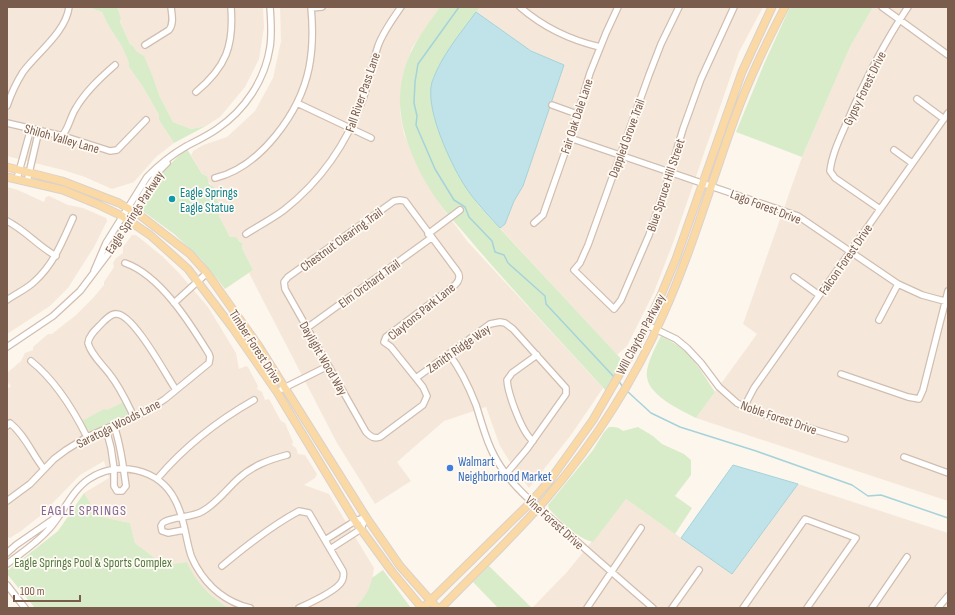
<svg xmlns="http://www.w3.org/2000/svg" width="955" height="615" font-family="'Sofia Sans Condensed',sans-serif">
	<style>
		.residential { fill: #f5e8da }
		.green { fill: #d8ecc9 }
		.water { fill: #bfe3e8; stroke: #a5d3da }
		.lines { fill: none; stroke-linecap: round; stroke-linejoin: round }
		.stream { stroke: #a5d3da; stroke-width: 1.5 }
		.minor-casing { stroke: #d1beb0; stroke-width: 8 }
		.major-casing { stroke: #dad1cd; stroke-width: 9 }
		.minor { stroke: #fff; stroke-width: 5.5 }
		.major { stroke: #fbd9a5; stroke-width: 7 }
		.culture-dot { fill: #0f9aa8; stroke: #fffaf3; stroke-width: 1.5 }
		.shop-dot { fill: #3f7fe0; stroke: #fffaf3; stroke-width: 1.5 }
		.labels { text-anchor: middle; stroke-width: 3.5; stroke-linejoin: round; paint-order: stroke }
		.street-label { font-size: 13px; fill: #7a5c4d; stroke: #fffaf3 }
		.culture-label { font-size: 13px; fill: #0d838f; stroke: #fffaf3; text-anchor: start }
		.shop-label { font-size: 13px; fill: #366cbe; stroke: #fffaf3; text-anchor: start }
		.park-label { font-size: 13px; fill: #537a41; stroke: #fffaf3 }
		.neighbourhood-label { font-size: 14px; letter-spacing: 1px; fill: #846695; stroke: #fffaf3 }
	</style>
	<rect width="100%" height="100%" fill="#fdf6ec"/>
	<path class="residential" d="M7 7H88L102 12 108 25 121 45 128 60 129 67 143 87 159 115V120L174 143 156 157 134 182 112 189 85 177 63 170 7 156Z
		M117 7H263L264 27 259 59 245 87 220 117 206 126 191 129 173 122 160 97 154 80 133 46 130 44 120 22 121 18Z
		M280 7H440L412 48 404 72 400 98V113L404 134 409 146 424 178 439 203 467 241 603 388 571 435 529 488 510 462 500 446 486 407 444 421 397 462 411 481 375 504 337 443 249 273 253 270 242 248V243L237 239 230 237 219 216 220 211 212 186 207 180V176L202 174 191 155 193 151 203 145 227 137 255 111 273 78 281 41Z
		M480 7H763L739 52 673 243 654 292 627 346 617 355 500 228 505 224 541 56 523 46 476 12Z
		M873 7H948V501L696 418 757 334 743 324 802 157 850 47Z
		M7 187 18 190 44 202 46 197 49 196 68 205 83 208 106 218 107 221 94 247 68 288 50 306 7 334Z
		M132 235H136L162 256 179 273 208 307 236 353 239 369 246 366 248 367 258 386 257 389 262 392 265 400 269 399 281 421 285 423 293 442 292 445 296 448 298 454 305 455 317 474 315 478 304 485 329 494 374 568 371 587 361 602 354 608H229L217 600 202 587 191 573 187 562 164 565 135 543 130 523 102 517 96 512 84 493 109 478 104 461 80 475 40 516 21 531 10 538 7 537V389L11 386 7 382V373L21 361 25 353 33 350V347L48 334H52L76 315 93 298 104 285V282L114 267 113 263 116 258 123 253V247Z
		M798 484 948 533V608H532L567 572 626 499 732 574Z"/>
	<path class="green" d="M88 7H117L121 18 120 22 130 44 133 46 137 52 144 56 154 80 160 97 173 122 191 129 206 126 174 143 159 120V115L143 87 129 67 128 60 121 45 108 25 102 12Z
		M440 7H480C462 32 445 55 432 83L460 178 479 206 623 361 606 391C562 343 518 296 476 247 464 232 450 218 439 203 419 175 398 132 400 96 402 59 419 36 440 7Z
		M790 7H873L850 47 802 157 736 132 764 64Z
		M187 149 202 174 207 176 209 184 214 187 220 211 219 216 230 237H236L239 241 242 243V248L253 270 225 289 201 259 174 234 140 209C144 191 172 160 187 149Z
		M661 336C669 340 678 345 685 351 697 362 706 379 715 392L696 418C681 410 649 396 647 377 645 366 656 346 661 336Z
		M124 402 129 412 127 418 92 432 86 429 82 421 104 409 107 410Z
		M609 427C615 427 619 427 623 431L638 427 653 436 662 444 684 454 691 460V475L675 496 692 508 675 534 626 499 593 542C576 538 561 521 549 509L548 505 593 450 604 432Z
		M84 493 96 512 102 517 130 523 135 543 164 565 187 562C195 582 211 597 229 608H35L7 574V571L58 531Z
		M489 566 532 608H498L473 582Z
		M383 570 411 608H354C363 600 370 590 372 578Z"/>
	<path class="water" d="M476 12 531 51 564 65 523 186 514 201 505 224 500 228C485 212 470 196 460 178 447 155 425 107 432 82 441 56 460 34 476 12Z
		M733 465 798 484 732 574 681 538Z"/>
	<g class="lines">
		<path class="stream" d="M459 7 418 64 415 82 414 103 417 116 416 125 435 169 454 200 465 207 469 217 492 241 495 252 504 255 508 263 545 296 546 304 615 378
			M618 380 623 387
			M627 391 651 413 680 427 756 451 852 485 868 496 881 495 948 518"/>
		<defs>
			<path id="minor" d="M520 7C543 27 570 40 600 47
				M679 7 661 44 649 75 588 245 580 263 574 270 614 309 621 300 649 235 667 182 683 129 701 79 734 7
				M882 7 948 55
				M311 8 322 7
				M145 45 169 30C174 24 172 15 171 7
				M196 92C226 67 234 46 231 7
				M917 99 944 119
				M297 103 371 138
				M552 105 577 114
				M7 106C11 94 16 83 23 72 37 53 66 32 69 7
				M7 123 63 136 110 151 117 150 146 120
				M62 136C69 128 70 117 76 108 86 91 100 78 115 65
				M570 138 798 216 898 284 922 295 948 302
				M894 150 912 163
				M215 178C261 167 300 112 309 68 313 48 313 28 311 7
				M17 179 31 128
				M27 182 39 130
				M400 200 405 201 457 271C461 276 459 281 455 285L386 337 384 342 391 347 423 387 427 396 423 405 380 437C374 439 371 437 366 432L285 289 284 282 288 277 394 201Z
				M880 209 835 178 830 171C832 154 840 138 847 122 864 82 884 43 908 7
				M7 221C25 230 38 246 56 256
				M534 223 543 215 570 138 590 73 606 33 618 7
				M246 234C258 226 272 219 284 210 321 181 347 143 363 99 369 82 372 64 378 46 383 32 392 20 401 7
				M428 234 460 210
				M94 271 106 243 147 177C158 166 171 155 185 147 196 141 207 136 217 129 245 110 265 80 270 47 272 34 271 20 270 7
				M794 277 819 295
				M7 300C17 293 27 289 35 281 54 264 63 240 73 218
				M174 303 207 273
				M879 320 898 284
				M647 325 676 339 687 348 701 363 719 387 737 403 753 411 845 439
				M307 328 431 238
				M7 347 53 316 80 291 111 250 146 190 159 171 167 163
				M449 354C461 370 469 387 476 405 483 427 488 448 501 467 517 492 542 510 564 530 593 556 623 582 653 608
				M31 361C56 381 73 409 87 437
				M841 374 908 397 919 399 923 390 948 291
				M416 378 490 324 500 322 505 323 513 329 566 388V394L527 449 506 474
				M282 389 328 366
				M744 407 754 388 948 113
				M134 417C127 403 121 389 111 376 104 366 91 355 88 343 89 334 98 328 104 321 108 318 111 313 117 314 134 315 166 375 176 390
				M7 426 10 423C25 435 32 454 44 469
				M106 429 111 448 114 469V486L117 491H122L126 486C123 466 121 445 114 426
				M533 441C522 433 508 394 507 380L512 373 537 355
				M904 457 948 473
				M157 479C185 446 217 421 254 400
				M7 501 30 484 54 459 66 450 87 437 147 411 165 399 209 363 210 357 209 354C190 323 160 275 125 263
				M184 530 168 533 162 531 161 526C162 524 162 523 164 522 176 516 191 518 203 511 217 503 226 490 238 479 252 466 268 460 287 455
				M325 540 355 521 366 517
				M330 549 361 529 366 517
				M7 553 16 545 55 518
				M7 564C21 553 37 543 49 529 63 514 71 491 89 479 117 460 159 468 175 500 184 516 185 535 190 552 191 557 194 562 196 566 208 587 226 602 250 608
				M222 566C247 545 271 526 299 511L309 513 343 571C344 575 344 577 342 581 337 591 310 603 299 608
				M7 585 25 608
				M587 608 641 528
				M672 608 699 570
				M743 608 805 519 856 538 807 608
				M872 608 907 557
				M938 608 948 596"/>
			<path id="major" d="M7 167 62 181 119 203 141 216 190 254 207 273 258 345 366 517 400 566 437 608
				M7 177 63 190 97 204 122 216 150 235 188 269 232 327 277 392 355 521 393 573 422 608
				M423 608 532 501 550 480 593 420 642 335 661 295 676 259 742 72 772 7
				M441 608C476 572 513 537 546 499 593 444 634 381 663 315 691 253 710 187 733 123 747 83 765 45 785 7"/>
		</defs>
		<use href="#minor" class="minor-casing"/>
		<use href="#major" class="major-casing"/>
		<use href="#minor" class="minor"/>
		<use href="#major" class="major"/>
	</g>
	<circle class="culture-dot" cx="172" cy="199" r="4"/>
	<circle class="shop-dot" cx="450" cy="468" r="4"/>
	<g class="labels">
		<g class="street-label">
			<text transform="translate(864 88) rotate(-64)" y="5">Gypsy Forest Drive</text>
			<text transform="translate(362 92) rotate(-71)" y="5">Fall River Pass Lane</text>
			<text transform="translate(576 116) rotate(-72)" y="5">Fair Oak Dale Lane</text>
			<text transform="translate(62 138) rotate(16)" y="5">Shiloh Valley Lane</text>
			<text transform="translate(626 138) rotate(-70)" y="5">Dappled Grove Trail</text>
			<text transform="translate(665 185) rotate(-72)" y="5">Blue Spruce Hill Street</text>
			<text transform="translate(766 206) rotate(21)" y="5">Lago Forest Drive</text>
			<text transform="translate(134 212) rotate(-57)" y="5">Eagle Springs Parkway</text>
			<text transform="translate(341 239) rotate(-36)" y="5">Chestnut Clearing Trail</text>
			<text transform="translate(845 259) rotate(-55)" y="5">Falcon Forest Drive</text>
			<text transform="translate(369 283) rotate(-36)" y="5">Elm Orchard Trail</text>
			<text transform="translate(421 311) rotate(-39)" y="5">Claytons Park Lane</text>
			<text transform="translate(640 334) rotate(-62)" y="5">Will Clayton Parkway</text>
			<text transform="translate(256 346) rotate(57)" y="5">Timber Forest Drive</text>
			<text transform="translate(458 348) rotate(-35)" y="5">Zenith Ridge Way</text>
			<text transform="translate(324 358) rotate(60)" y="5">Daylight Wood Way</text>
			<text transform="translate(779 417) rotate(19)" y="5">Noble Forest Drive</text>
			<text transform="translate(118 423) rotate(-27)" y="5">Saratoga Woods Lane</text>
			<text transform="translate(555 522) rotate(42)" y="5">Vine Forest Drive</text>
		</g>
		<g class="culture-label">
			<text x="180" y="197">Eagle Springs<tspan x="180" dy="15">Eagle Statue</tspan></text>
		</g>
		<g class="shop-label">
			<text x="458" y="466">Walmart<tspan x="458" dy="15">Neighborhood Market</tspan></text>
		</g>
		<g class="park-label">
			<text x="93" y="567">Eagle Springs Pool &amp; Sports Complex</text>
		</g>
		<g class="neighbourhood-label">
			<text x="84" y="515">EAGLE SPRINGS</text>
		</g>
	</g>
	<rect width="955" height="615" fill="none" stroke="#7a5c4d" stroke-width="16"/>
	<path d="M14 595v6h66v-6" fill="none" stroke="#7a5c4d" stroke-width="2"/>
	<text x="20" y="595" font-size="12" fill="#7a5c4d" stroke="#fffaf3" stroke-width="3" paint-order="stroke">100 m</text>
</svg>
